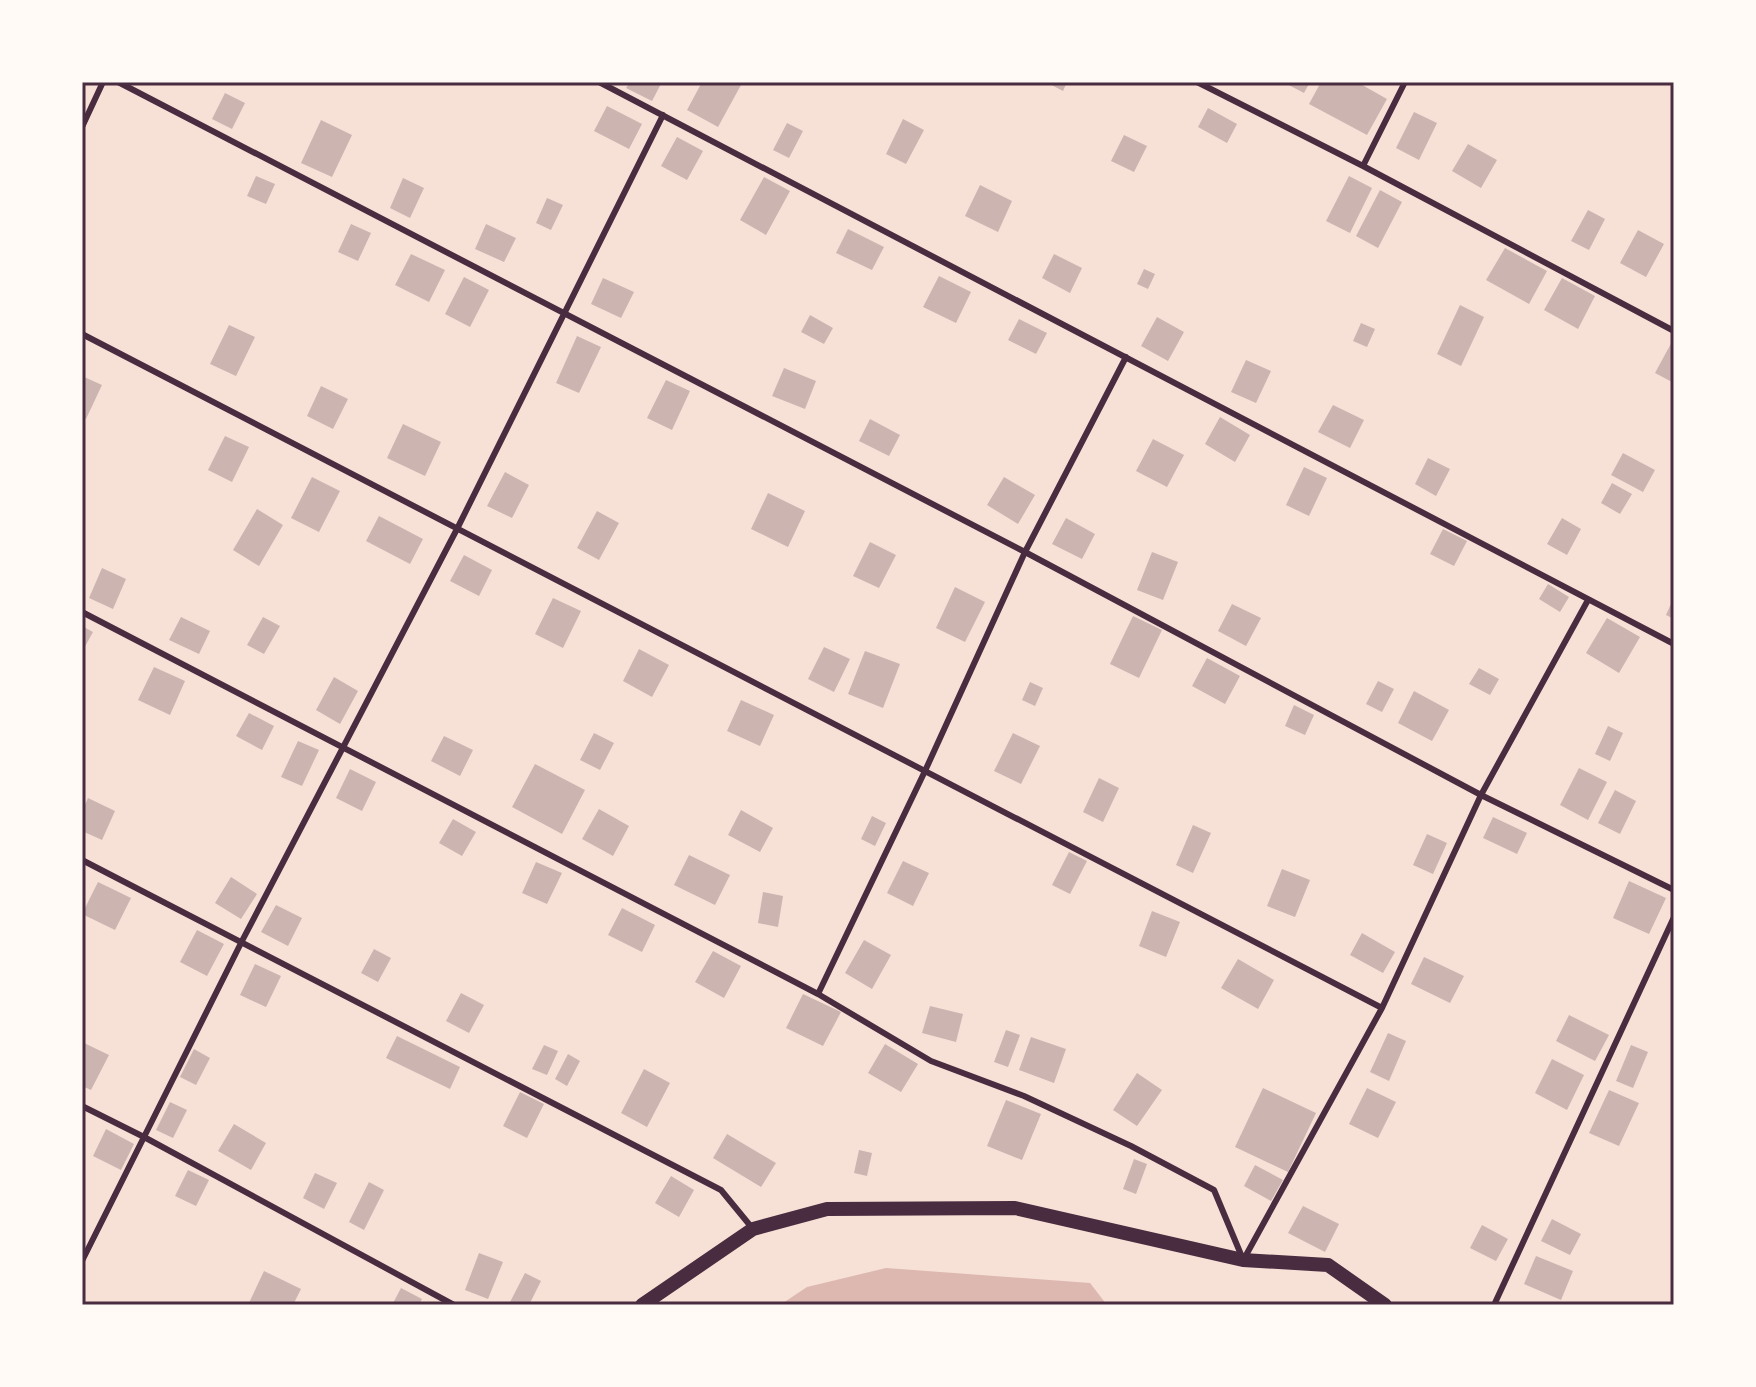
<svg xmlns="http://www.w3.org/2000/svg" width="1756" height="1387" font-family="'Nunito Sans',sans-serif">
	<style>
		.water { fill: #dcb8b0 }
		.building { fill: #ccb4b1 }
		.lines { fill: none; stroke-linecap: round; stroke-linejoin: round }
		.service { stroke: #4a2c40; stroke-width: 6 }
		.tertiary { stroke: #4a2c40; stroke-width: 14 }
		.neatline { fill: none; stroke: #4a2c40; stroke-width: 3 }
	</style>
	<rect width="100%" height="100%" fill="#f7e1d7"/>
	<path class="water" d="M886 1268 1090 1283 1107 1305H780L807 1287Z"/>
	<path class="building" d="M630 82H662L652 101 626 88Z
		M702 82H736L741 85 718 127 687 110Z
		M1046 82H1067L1063 91Z
		M1283 82H1310L1304 93Z
		M1321 82H1357L1387 99 1367 135 1309 104Z
		M225 93 245 103 232 129 212 119Z
		M607 106 642 124 629 149 594 131Z
		M1208 108 1237 124 1227 143 1198 127Z
		M1414 112 1437 123 1419 160 1396 148Z
		M903 119 924 130 906 164 886 154Z
		M321 120 352 135 332 177 301 163Z
		M787 123 803 131 789 158 773 150Z
		M1124 135 1147 146 1134 172 1111 161Z
		M677 137 703 151 687 180 661 166Z
		M1468 144 1497 160 1481 188 1452 171Z
		M256 176 275 184 266 204 247 196Z
		M1349 176 1372 188 1350 233 1326 221Z
		M764 177 790 191 766 235 740 220Z
		M403 178 424 188 410 218 390 208Z
		M980 185 1012 201 998 232 965 216Z
		M1380 190 1402 202 1378 248 1356 236Z
		M547 198 563 205 551 230 536 223Z
		M1588 210 1605 219 1589 250 1571 241Z
		M351 224 371 233 358 261 338 252Z
		M486 224 516 238 504 262 475 249Z
		M848 229 884 247 872 270 836 253Z
		M1638 230 1664 244 1646 277 1620 263Z
		M1505 248 1547 271 1529 304 1486 280Z
		M411 254 445 270 429 302 395 285Z
		M1054 254 1082 268 1070 293 1042 278Z
		M1144 269 1155 274 1148 289 1137 284Z
		M939 276 971 292 956 323 923 307Z
		M464 277 489 290 470 327 445 314Z
		M603 278 634 292 621 318 591 304Z
		M1562 278 1595 296 1578 329 1544 310Z
		M1460 305 1484 317 1461 366 1437 354Z
		M810 315 833 328 824 344 801 332Z
		M1157 317 1184 332 1168 361 1141 346Z
		M1019 319 1047 333 1036 354 1008 340Z
		M1361 323 1375 329 1367 347 1353 341Z
		M229 325 255 337 236 376 210 364Z
		M577 336 601 347 579 393 556 383Z
		M1674 338V383L1655 373Z
		M1246 360 1271 371 1256 403 1231 392Z
		M784 368 816 381 805 409 772 396Z
		M82 376 102 385 86 419 82 417Z
		M666 380 690 391 672 430 647 418Z
		M321 386 348 399 333 429 307 416Z
		M1333 405 1364 420 1350 448 1318 432Z
		M1220 417 1250 435 1235 462 1205 444Z
		M870 419 900 435 889 456 859 441Z
		M403 424 441 442 425 476 387 458Z
		M225 436 249 447 232 482 208 470Z
		M1153 439 1184 455 1167 487 1136 471Z
		M1623 453 1655 470 1643 492 1611 475Z
		M1428 458 1450 469 1436 496 1415 484Z
		M1304 467 1327 478 1309 516 1286 505Z
		M505 472 529 485 512 518 487 506Z
		M312 477 340 491 319 532 291 518Z
		M1004 477 1035 495 1018 524 987 505Z
		M1612 483 1632 494 1620 514 1601 503Z
		M768 493 805 511 788 547 751 529Z
		M257 509 283 525 259 566 233 550Z
		M597 511 619 523 599 560 577 548Z
		M379 516 423 539 410 564 366 541Z
		M1066 518 1095 534 1082 559 1052 544Z
		M1562 518 1581 529 1567 555 1547 544Z
		M1443 529 1467 541 1454 566 1430 554Z
		M870 542 896 555 879 588 853 576Z
		M1152 552 1178 562 1163 600 1137 590Z
		M464 555 492 570 479 596 450 581Z
		M102 568 126 579 113 609 89 598Z
		M1548 584 1569 597 1560 612 1539 599Z
		M955 587 985 602 965 642 936 628Z
		M1674 597V619L1666 615Z
		M553 598 581 611 563 648 535 634Z
		M1232 604 1261 618 1246 646 1218 631Z
		M1133 616 1162 630 1139 678 1110 664Z
		M181 617 210 631 199 654 169 640Z
		M263 617 280 626 264 654 247 645Z
		M1607 618 1640 637 1619 673 1586 653Z
		M82 626 93 632 82 652Z
		M824 647 850 659 834 692 808 679Z
		M639 649 669 665 652 697 623 681Z
		M865 651 900 664 883 708 848 694Z
		M1207 658 1240 676 1225 704 1192 686Z
		M154 667 185 681 170 715 138 700Z
		M1479 668 1499 679 1490 695 1469 684Z
		M334 677 358 691 340 724 316 710Z
		M1378 681 1394 689 1382 712 1366 704Z
		M1030 682 1043 688 1035 706 1022 700Z
		M1414 691 1449 710 1432 741 1398 723Z
		M741 700 774 715 760 746 727 731Z
		M1294 705 1314 715 1305 735 1285 726Z
		M249 713 274 726 262 750 236 736Z
		M1608 726 1623 733 1610 761 1595 754Z
		M594 733 614 743 600 770 580 760Z
		M1013 733 1040 746 1021 784 994 771Z
		M444 736 473 750 460 776 431 761Z
		M298 741 319 750 302 786 281 777Z
		M535 764 585 790 562 834 512 807Z
		M1579 768 1607 782 1588 820 1560 805Z
		M350 769 376 782 362 811 336 798Z
		M1099 778 1119 788 1103 822 1083 812Z
		M1615 790 1636 801 1620 834 1598 823Z
		M88 798 115 811 102 840 82 831V811Z
		M599 809 629 826 613 856 582 839Z
		M741 810 773 828 760 852 728 835Z
		M872 816 886 823 875 846 861 839Z
		M1493 817 1527 833 1517 854 1483 838Z
		M453 819 476 832 462 856 439 843Z
		M1193 825 1211 833 1193 873 1176 865Z
		M1427 834 1447 843 1433 874 1413 865Z
		M1069 852 1087 861 1070 894 1052 885Z
		M689 855 730 875 715 905 674 885Z
		M903 861 929 873 913 906 887 893Z
		M536 862 562 873 547 904 522 893Z
		M1282 869 1310 880 1295 917 1267 906Z
		M231 877 257 894 241 919 215 903Z
		M1629 881 1666 898 1649 934 1613 918Z
		M98 882 131 898 115 930 82 914Z
		M763 892 783 896 778 927 758 923Z
		M276 905 302 918 288 946 261 932Z
		M622 908 655 925 642 952 608 935Z
		M1152 911 1180 922 1166 957 1139 946Z
		M197 930 224 944 207 976 180 962Z
		M1362 933 1395 952 1383 973 1350 955Z
		M864 940 891 955 872 989 845 973Z
		M374 949 391 958 378 982 361 973Z
		M713 951 741 966 724 998 695 982Z
		M1424 957 1464 976 1450 1003 1411 984Z
		M1238 959 1274 980 1258 1009 1221 988Z
		M255 964 281 976 266 1007 240 995Z
		M461 993 484 1005 469 1033 446 1021Z
		M803 994 841 1012 823 1046 786 1028Z
		M930 1006 963 1014 956 1042 922 1033Z
		M1569 1015 1609 1035 1595 1061 1556 1041Z
		M1006 1030 1020 1035 1008 1067 994 1062Z
		M1388 1033 1406 1041 1389 1081 1370 1072Z
		M397 1036 460 1067 450 1089 386 1058Z
		M1031 1037 1066 1049 1054 1083 1019 1070Z
		M82 1042 109 1055 91 1090 82 1086Z
		M885 1044 918 1064 901 1092 868 1073Z
		M544 1045 558 1051 547 1075 532 1069Z
		M1631 1045 1648 1052 1633 1088 1616 1081Z
		M194 1049 210 1058 196 1085 180 1077Z
		M568 1054 580 1061 567 1086 555 1079Z
		M1552 1059 1584 1075 1567 1110 1535 1093Z
		M644 1069 670 1083 647 1127 621 1113Z
		M1137 1073 1162 1090 1137 1126 1113 1110Z
		M1263 1088 1316 1113 1288 1172 1235 1147Z
		M1367 1088 1396 1102 1378 1138 1349 1124Z
		M1609 1090 1639 1103 1619 1146 1589 1133Z
		M520 1092 544 1104 527 1138 503 1126Z
		M1006 1100 1041 1114 1022 1160 987 1146Z
		M170 1102 187 1110 173 1138 156 1130Z
		M234 1124 266 1143 251 1170 218 1151Z
		M106 1129 134 1144 121 1170 93 1156Z
		M727 1134 776 1163 761 1187 713 1158Z
		M859 1150 872 1153 867 1176 854 1173Z
		M1134 1159 1147 1164 1136 1194 1123 1189Z
		M1255 1165 1283 1180 1271 1201 1244 1186Z
		M188 1170 209 1180 196 1206 175 1196Z
		M315 1173 337 1183 324 1209 303 1198Z
		M671 1176 694 1190 679 1217 655 1203Z
		M369 1182 384 1190 364 1230 349 1222Z
		M1303 1206 1339 1224 1325 1252 1288 1233Z
		M1552 1219 1581 1234 1570 1255 1541 1241Z
		M1482 1225 1508 1239 1496 1261 1470 1248Z
		M479 1253 503 1262 488 1299 465 1290Z
		M1536 1256 1573 1271 1561 1300 1524 1284Z
		M264 1271 301 1289 293 1305H248Z
		M525 1273 541 1281 529 1305H512L509 1304Z
		M401 1288 422 1299 419 1305H392Z"/>
	<g class="lines">
		<path class="service" d="M118 82 1025 552 1481 795 1674 890
			M599 82 1674 644
			M1197 82 1363 166 1674 331
			M82 127 103 82
			M1363 166 1405 82
			M82 334 1382 1008
			M82 612 818 994 931 1061 1024 1096 1131 1146 1214 1190 1242 1257
			M82 860 721 1190 753 1229
			M818 994 925 771 1025 552 1126 357
			M82 1106 144 1137 454 1305
			M1245 1257 1382 1008 1481 795 1588 600
			M82 1261 242 941 457 529 663 115
			M1494 1305 1674 917"/>
		<path class="tertiary" d="M642 1305 753 1229 827 1209 1015 1208 1243 1260 1328 1265 1385 1305"/>
	</g>
	<rect width="1756" height="1387" fill="none" stroke="#fffaf5" stroke-width="168"/>
	<rect x="84" y="84" width="1588" height="1219" class="neatline"/>
</svg>
